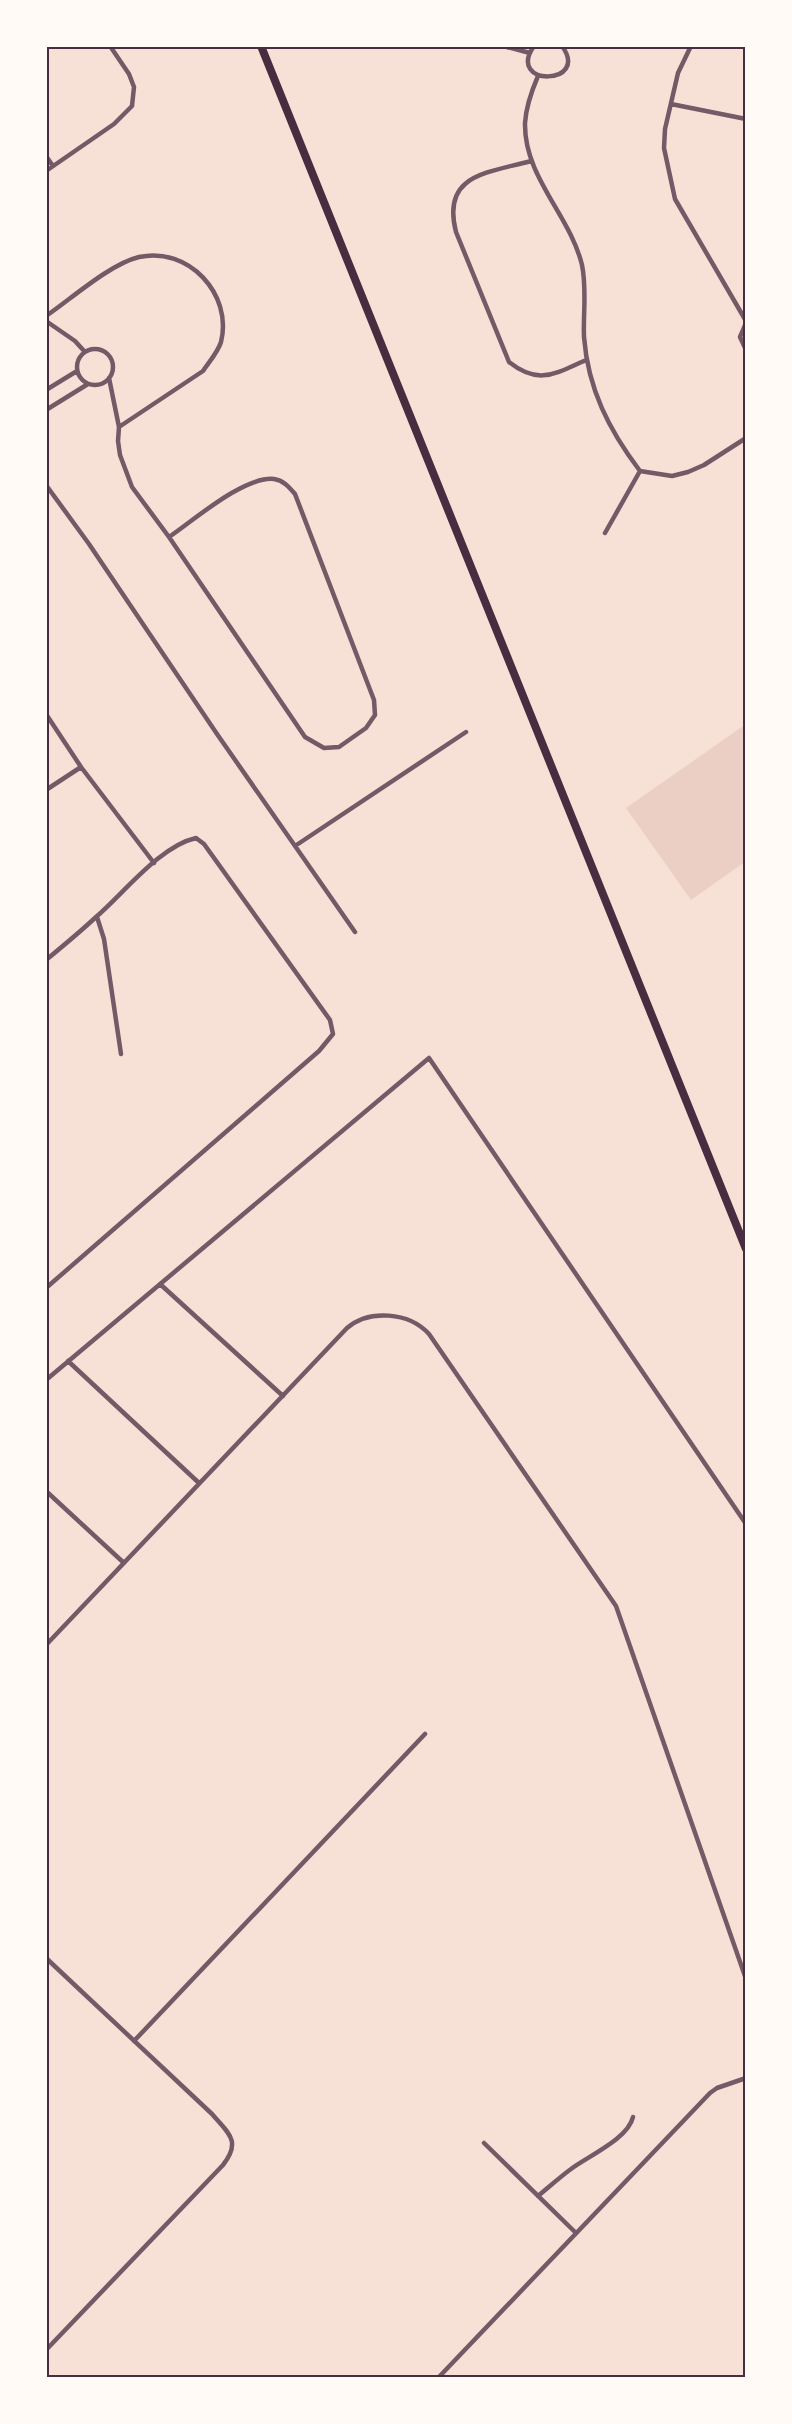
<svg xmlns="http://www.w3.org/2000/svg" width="792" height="2424" font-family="'PT Sans',sans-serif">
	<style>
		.green { fill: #ebcfc5 }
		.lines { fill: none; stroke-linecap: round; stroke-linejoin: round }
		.minor { stroke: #755966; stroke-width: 4.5 }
		.motorway { stroke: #4a2c40; stroke-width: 8 }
		.neatline { fill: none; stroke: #4a2c40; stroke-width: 2 }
	</style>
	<rect width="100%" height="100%" fill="#f7e1d7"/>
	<path class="green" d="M746 724V861L691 900 626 808Z"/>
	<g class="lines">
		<path class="minor" d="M503 46 530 53
			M534 46C505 87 591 86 562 46
			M691 46 678 73 665 129 664 148 675 199 746 321
			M538 76C532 90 526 107 525 123 524 177 570 215 582 265 587 289 583 314 584 337 588 389 609 430 640 471L672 476 688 472 704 465 746 438
			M671 104 746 119
			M46 156 53 166
			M531 161C488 173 441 174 456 232L509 362C539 386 556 373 586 360
			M46 171 114 124 132 106 134 87 129 74 110 46
			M46 316C71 299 110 264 139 257 188 246 233 294 221 342 218 352 209 362 203 371L119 427
			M46 321 75 341 85 352
			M746 323 740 337 746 350
			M77 367a18 18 0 1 1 36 0a18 18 0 1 1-36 0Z
			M109 378 119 427 118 441 120 455 132 487 169 537 305 737 324 748 339 747 366 728 375 715 374 700 295 494C289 487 283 480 274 479 244 476 194 520 169 537
			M46 390 77 371
			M46 410 88 384
			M46 485 89 544 217 734 355 932
			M605 533 640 471
			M46 714 81 767 154 863
			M46 790 81 767
			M295 846 466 732
			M97 917 104 939 121 1054
			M46 960C63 946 80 932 96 917 124 893 160 846 196 838L204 844 330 1020 333 1034 319 1051 46 1288
			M160 1284 283 1396
			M68 1361 199 1483
			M46 1380 429 1058 746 1524
			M46 1491 124 1563
			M46 1645 347 1328C369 1309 409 1312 429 1334L616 1606 746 1979
			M46 1958 212 2114C228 2133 242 2141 223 2165L46 2350
			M134 2041 425 1734
			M484 2143 576 2233
			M538 2196C549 2187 560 2177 571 2169 588 2156 628 2139 633 2117
			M438 2378 710 2093 717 2088 746 2078"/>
		<path class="motorway" d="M261 46 746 1249"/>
	</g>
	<rect width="792" height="2424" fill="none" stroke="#fffaf5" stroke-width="95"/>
	<rect x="48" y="48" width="696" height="2328" class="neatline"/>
</svg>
